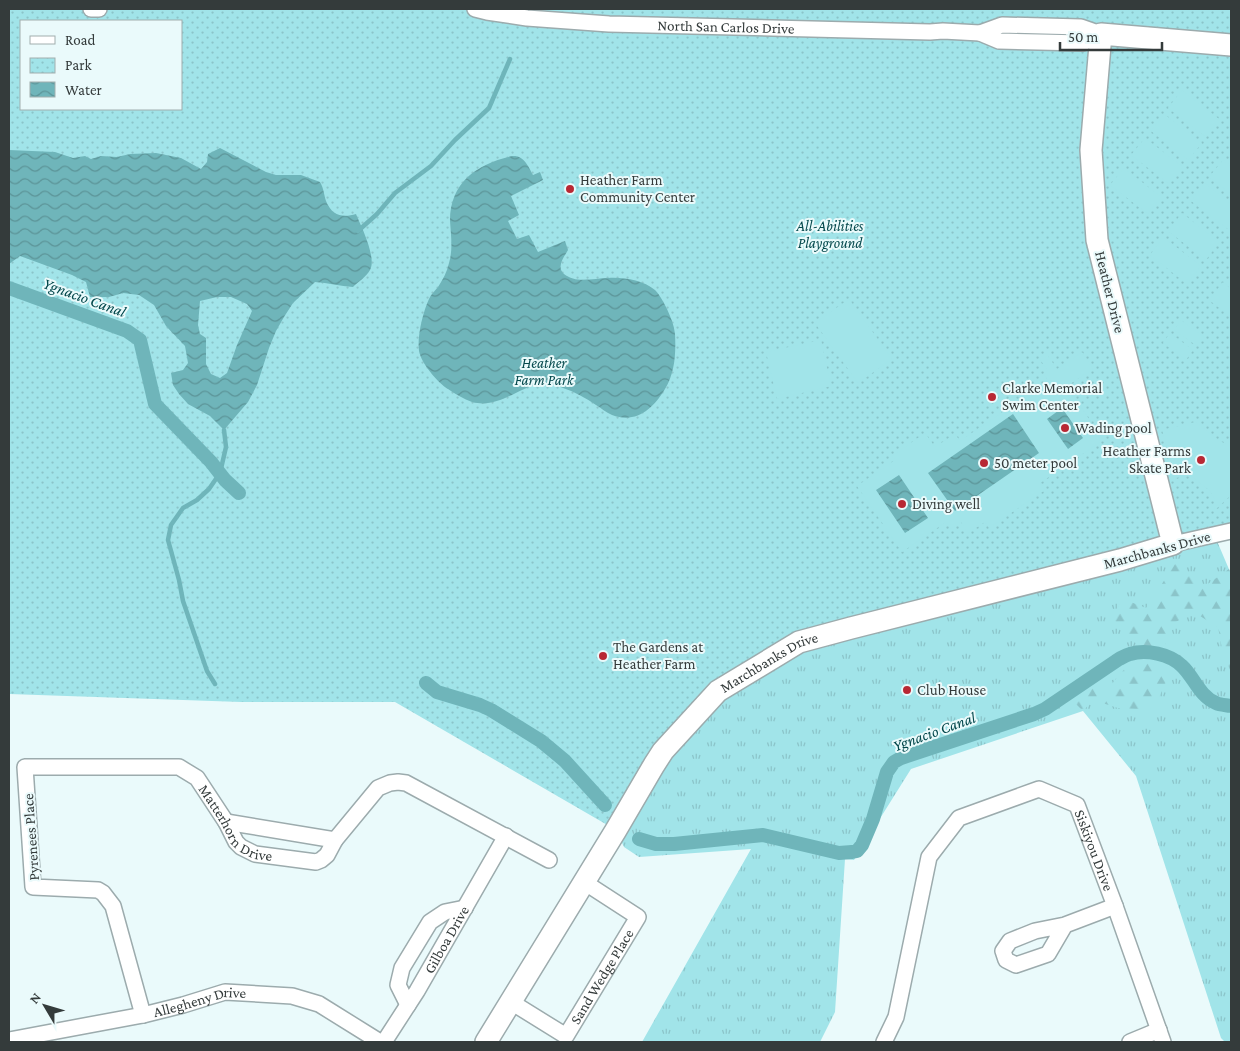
<svg xmlns="http://www.w3.org/2000/svg" width="1240" height="1051" font-family="'Crimson Pro',serif">
	<style>
		.grass { fill: url(#grass-tufts) }
		.forest { fill: url(#forest-firs) }
		.park { fill: url(#park-dots); fill-rule: evenodd }
		.garden { fill: #a1e4e9 }
		.water { fill: url(#water-waves); fill-rule: evenodd }
		.lines { fill: none; stroke-linecap: round; stroke-linejoin: round }
		.stream { stroke: #6fb5ba; stroke-width: 4.5 }
		.canal { stroke: #6fb5ba; stroke-width: 14 }
		.street-casing { stroke: #9cabad; stroke-width: 18 }
		.secondary-casing { stroke: #9cabad; stroke-width: 24 }
		.street { stroke: #fff; stroke-width: 15 }
		.secondary { stroke: #fff; stroke-width: 21 }
		.poi-dot { fill: #b82834; stroke: #eafafb; stroke-width: 2 }
		.labels { text-anchor: middle; stroke-width: 4; stroke-linejoin: round; paint-order: stroke }
		.street-label { font-size: 15px; fill: #343b3b; stroke: #eafafb }
		.poi-label { font-size: 15px; fill: #343b3b; stroke: #eafafb; text-anchor: start }
		.park-label { font-size: 15px; font-style: italic; fill: #05494d; stroke: #eafafb }
		.water-label { font-size: 16px; font-style: italic; fill: #02474b; stroke: #eafafb }
	</style>
	<defs>
		<pattern id="grass-tufts" width="24" height="20" patternUnits="userSpaceOnUse" patternTransform="scale(1.25)"><rect width="24" height="20" fill="#a1e4e9"/><path d="M3 7l-1-3M5 7V3M7 7l1-3M15 17l-1-3M17 17v-4M19 17l1-3" fill="none" stroke="#8bc4c9"/></pattern>
		<pattern id="forest-firs" width="22" height="20" patternUnits="userSpaceOnUse" patternTransform="scale(1.25)"><rect width="22" height="20" fill="#a1e4e9"/><path d="M5 1l3.5 6h-7zM16 11l3.5 6h-7z" fill="#8bc4c9"/></pattern>
		<pattern id="park-dots" width="8" height="8" patternUnits="userSpaceOnUse" patternTransform="scale(1.25)"><rect width="8" height="8" fill="#a1e4e9"/><path d="M2 2h.1M6 6h.1" fill="none" stroke="#8bc4c9" stroke-width="1.8" stroke-linecap="round"/></pattern>
		<pattern id="water-waves" width="16" height="10" patternUnits="userSpaceOnUse" patternTransform="scale(1.25)"><rect width="16" height="10" fill="#6fb5ba"/><path d="M0 5q4-4 8 0t8 0" fill="none" stroke="#5c9498"/></pattern>
	</defs>
	<rect width="100%" height="100%" fill="#eafafb"/>
	<path class="grass" d="M1214 534 1231 574V1042H1225L1221 1038 1136 776 1083 711 911 769 854 860 845 859 835 1012 820 1042H642L751 849 639 857 624 847 616 830 718 691 799 642Z"/>
	<path class="forest" d="M1175 564 1205 586 1229 569 1231 574V672L1223 654 1218 627 1195 613 1171 624 1164 650 1168 678 1153 710 1118 708 1093 700 1083 711 1062 690 1076 681 1111 685 1143 647 1124 636 1112 616 1123 599 1146 608Z"/>
	<path class="park" d="M9 9H1231V531L851 628 718 691 616 830 395 702H241L9 694ZM21 21H181V109H21Z"/>
	<path class="garden" d="M1182 90 1219 119 1206 137 1168 108Z
		M1164 114 1202 143 1188 160 1151 131Z
		M1145 138 1183 167 1169 184 1131 155Z
		M1223 160 1231 166V194L1209 177Z
		M1124 168 1161 197 1148 214 1110 185Z
		M1205 183 1231 204V227L1229 230 1191 201Z
		M1182 213 1219 242 1206 260 1168 231Z
		M1163 237 1201 266 1187 284 1150 255Z
		M1223 282 1231 289V317L1209 300Z
		M849 299 892 359 858 383 815 323Z
		M1181 320 1204 337 1197 346 1174 330Z
		M1170 333 1193 350 1186 360 1163 343Z
		M821 340 831 386 777 399 766 352Z
		M1082 352 1093 369 1067 386 1103 440 1040 483 1045 490 989 528 985 522 968 533 961 522 951 529 946 522 902 552 857 486 895 460 892 456 925 433 935 447 955 434 960 441 1048 381 1044 374 1048 371 1039 358 1046 353 1057 369Z
		M1195 422C1207 429 1217 442 1231 446V496L1229 497 1215 510 1214 498 1210 491 1190 475 1176 478 1162 430Z"/>
	<path class="water" d="M220 148 266 172 276 175H301L320 182C324 189 324 195 326 201 332 216 343 218 356 214 361 226 377 258 370 270 367 276 358 282 353 287 340 286 328 283 315 282L293 303 284 317 276 331 269 348 257 385 248 402 224 430 210 416 188 404 179 394 173 385 171 373 183 370 188 363 185 346 166 326 154 305 139 295 123 293 109 297H90L86 282 72 275 20 256 9 264V150L55 152 73 158 85 156 91 159 101 156 117 157 130 154 156 153 181 158 201 169 207 162 208 154ZM217 297H231L247 304 252 311 237 345 227 373 220 378 211 374 206 364V338L200 334 198 325 200 301Z
		M512 156C524 155 528 166 533 175L540 172 543 180 511 196 519 215 508 221 517 239 529 235 538 252 565 241 568 250C564 257 556 267 564 274 576 284 594 278 608 278 623 277 643 280 655 290 660 295 664 303 667 309 671 318 674 325 675 334 676 353 675 373 665 389 653 409 636 424 612 415 607 413 601 408 596 405 586 398 575 392 563 388 556 385 548 383 540 384 517 388 498 409 472 402 464 399 455 394 448 389 438 383 421 363 419 351 417 336 423 312 429 299 431 294 435 291 438 287 443 279 447 272 449 263 453 250 451 235 450 221 450 182 477 164 512 156Z
		M1062 408 1083 438 1068 449 1047 419Z
		M1013 414 1039 453 955 511 928 473Z
		M899 475 928 518 905 533 876 490Z"/>
	<g class="lines">
		<path class="stream" d="M358 231 377 214 395 193 431 166 455 140 489 108 510 59
			M215 684 207 671 183 601 179 580 168 540 171 525 183 508 197 500 209 489 220 473 226 447 224 430"/>
		<path class="canal" d="M9 288 127 331 140 340 155 404 211 462 225 480 239 493
			M426 683 437 692 480 705 491 710 541 741 565 761 605 805
			M639 839 656 844H674L763 835 839 853 852 852 857 851 862 845 873 819 887 772 894 762 901 758 1034 714 1045 709 1119 659C1123 657 1126 655 1130 654 1146 649 1170 654 1182 666 1194 677 1199 696 1216 703 1220 705 1226 705 1231 706"/>
		<defs>
			<g id="street">
				<path d="M91 9H99"/>
				<path id="s1" d="M475 9 487 12 527 18 609 24 930 32 943 31 980 33"/>
				<path d="M1002 25 1081 27 1101 34 1083 43 999 41 980 33Z"/>
				<path d="M1173 544 1231 531"/>
				<path d="M226 822 335 840"/>
				<path d="M1065 925 1048 954 1016 965 1006 960 1003 951 1010 941 1035 931 1065 925 1115 906"/>
				<path id="s2" d="M511 1002 566 1036 638 917 584 882"/>
				<path d="M408 1005 398 985 402 968 430 922 445 912 465 908"/>
				<path id="s3" d="M143 1015 113 906 103 893 98 890 33 887 25 767H179L197 778 226 822 236 842 241 847 255 854 316 862 321 860 327 855 335 840 378 788 390 783 398 782 406 783 549 860"/>
				<path id="s4" d="M9 1040 143 1015 183 1005 225 992 292 996 319 1004 380 1042"/>
				<path id="s5" d="M384 1042 417 991 506 836"/>
				<path id="s6" d="M884 1042 896 1017 929 857 959 818 1039 789 1077 805 1115 906 1163 1042"/>
				<path d="M1130 1042 1159 1030"/>
			</g>
			<g id="secondary">
				<path id="s7" d="M486 1042 616 830 654 765 663 751 718 691 799 642 851 628 1120 560 1173 544 1097 240 1091 150 1101 34 1231 45"/>
			</g>
		</defs>
		<use href="#street" class="street-casing"/>
		<use href="#secondary" class="secondary-casing"/>
		<use href="#street" class="street"/>
		<use href="#secondary" class="secondary"/>
	</g>
	<g class="poi-dot">
		<circle cx="570" cy="189" r="5"/>
		<circle cx="992" cy="397" r="5"/>
		<circle cx="1065" cy="428" r="5"/>
		<circle cx="1201" cy="460" r="5"/>
		<circle cx="984" cy="463" r="5"/>
		<circle cx="902" cy="504" r="5"/>
		<circle cx="603" cy="656" r="5"/>
		<circle cx="907" cy="690" r="5"/>
	</g>
	<g class="labels">
		<g class="street-label">
			<text dy="5" stroke="none"><textPath href="#s1" startOffset="252">North San Carlos Drive</textPath></text>
			<text transform="translate(1110 292) rotate(76)" y="5">Heather Drive</text>
			<text transform="translate(1157 550) rotate(-15)" y="5">Marchbanks Drive</text>
			<text dy="5" stroke="none"><textPath href="#s7" startOffset="481">Marchbanks Drive</textPath></text>
			<text dy="5" stroke="none"><textPath href="#s3" startOffset="558">Matterhorn Drive</textPath></text>
			<text transform="translate(31 837) rotate(-94)" y="5">Pyrenees Place</text>
			<text dy="5" stroke="none"><textPath href="#s6" startOffset="415">Siskiyou Drive</textPath></text>
			<text dy="5" stroke="none"><textPath href="#s5" startOffset="120">Gilboa Drive</textPath></text>
			<text dy="5" stroke="none"><textPath href="#s2" startOffset="134">Sand Wedge Place</textPath></text>
			<text dy="5" stroke="none"><textPath href="#s4" startOffset="195">Allegheny Drive</textPath></text>
		</g>
		<g class="poi-label">
			<text x="580" y="185">Heather Farm<tspan x="580" dy="17">Community Center</tspan></text>
			<text x="1002" y="393">Clarke Memorial<tspan x="1002" dy="17">Swim Center</tspan></text>
			<text x="1075" y="433">Wading pool</text>
			<text x="1191" y="456" text-anchor="end">Heather Farms<tspan x="1191" dy="17">Skate Park</tspan></text>
			<text x="994" y="468">50 meter pool</text>
			<text x="912" y="509">Diving well</text>
			<text x="613" y="652">The Gardens at<tspan x="613" dy="17">Heather Farm</tspan></text>
			<text x="917" y="695">Club House</text>
		</g>
		<g class="park-label">
			<text x="830" y="231">All-Abilities<tspan x="830" dy="17">Playground</tspan></text>
			<text x="544" y="368">Heather<tspan x="544" dy="17">Farm Park</tspan></text>
		</g>
		<g class="water-label">
			<text transform="translate(85 297) rotate(20)" y="6">Ygnacio Canal</text>
			<text transform="translate(934 731) rotate(-20)" y="6">Ygnacio Canal</text>
		</g>
	</g>
	<rect width="1240" height="1051" fill="none" stroke="#343b3b" stroke-width="20"/>
	<rect x="20" y="20" width="162" height="90" fill="#eafafb" stroke="#a1aeae"/>
	<rect x="30" y="36" width="25" height="8" fill="#ffffff" stroke="#a1aeae"/>
	<text x="65" y="45" font-size="15" fill="#343b3b">Road</text>
	<rect x="30" y="58" width="25" height="15" fill="url(#park-dots)" stroke="#a1aeae"/>
	<text x="65" y="70" font-size="15" fill="#343b3b">Park</text>
	<rect x="30" y="82" width="25" height="15" fill="url(#water-waves)" stroke="#a1aeae"/>
	<text x="65" y="95" font-size="15" fill="#343b3b">Water</text>
	<g transform="translate(45 1006) rotate(308)" stroke="#eafafb" stroke-width="4" paint-order="stroke">
	<path d="M0-4L9 19L0 12L-9 19Z" fill="#343b3b"/>
	<text y="-8" font-size="14" font-weight="bold" text-anchor="middle" fill="#343b3b">N</text>
	</g>
	<path d="M1060 42v8h102v-8" fill="none" stroke="#343b3b" stroke-width="2.5"/>
	<text x="1068" y="42" font-size="15" fill="#343b3b" stroke="#eafafb" stroke-width="4" paint-order="stroke">50 m</text>
</svg>
